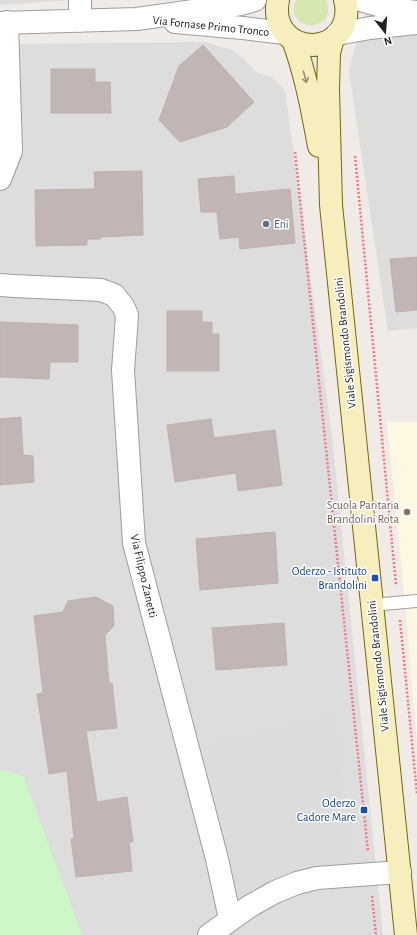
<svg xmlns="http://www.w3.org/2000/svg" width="417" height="935" font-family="'Alegreya Sans',sans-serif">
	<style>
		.residential { fill: #dedddd }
		.education { fill: #fef8e2 }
		.grass { fill: #d7e7b0 }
		.park { fill: #cdf7c7 }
		.parking { fill: #dcdcdc }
		.building { fill: #c1b6b3; stroke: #c1afaa }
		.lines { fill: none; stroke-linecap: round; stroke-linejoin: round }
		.service-casing { stroke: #9d9d9d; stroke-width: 14 }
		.minor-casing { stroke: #9d9d9d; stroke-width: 24 }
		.secondary-casing { stroke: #74690a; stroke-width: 24 }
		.path { stroke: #f37482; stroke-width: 2.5; stroke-dasharray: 2 2; stroke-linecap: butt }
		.service { stroke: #fff; stroke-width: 12 }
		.minor { stroke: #fff; stroke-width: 22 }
		.secondary { stroke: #f7eebe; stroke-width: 22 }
		.oneway { stroke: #969177 }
		.service-dot { fill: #5c6f8a; stroke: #fff; stroke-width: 1.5 }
		.education-dot { fill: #8d6e63; stroke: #fff; stroke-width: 1.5 }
		.transit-dot { fill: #1a4fb4; stroke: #fff; stroke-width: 1.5 }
		.labels { text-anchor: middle; stroke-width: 3; stroke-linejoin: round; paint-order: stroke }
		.street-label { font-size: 12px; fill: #202020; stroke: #fff }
		.service-label { font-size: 12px; fill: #4e5e75; stroke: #fff; text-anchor: start }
		.education-label { font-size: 12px; fill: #785e54; stroke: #fff; text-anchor: end }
		.transit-label { font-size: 12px; fill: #164399; stroke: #fff; text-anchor: end }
	</style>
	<rect width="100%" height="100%" fill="#f0ebe7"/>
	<path class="residential" d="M0 0H78L0 5Z
		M364 0H417V328L388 331 349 71 355 46 364 31 366 21V5Z
		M206 42 232 50 244 59 256 72 273 78 285 90 332 436 383 935H0V44Z"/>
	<path class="education" d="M387 422H417V742L405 602Z"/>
	<path class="grass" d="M296 0H326C340 34 282 33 296 0Z"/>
	<path class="park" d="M0 769 23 776 82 935H0Z"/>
	<path class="parking" d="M335 712 353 870 241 905 206 742Z"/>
	<path class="building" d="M203 45 254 102 227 127 180 142 159 120 179 66Z
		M51 69H95V82H110L111 113H51Z
		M142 171 143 235 101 237 100 239H87V245L36 246 35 190 95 189 94 172Z
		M234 176 235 194 290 189 295 243 240 249 239 237 220 239 217 212H201L198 179Z
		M417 257V310L396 312 390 259Z
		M167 311H202V322H212V334H219V371H167Z
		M0 322 78 325V362H50L49 379 0 377Z
		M21 417 23 455 33 456 34 482 0 485V419Z
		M211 419 214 438 275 430 282 485 238 491 236 473 175 482 167 425Z
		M275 532 278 583 200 590 196 539Z
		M96 597 113 606 114 626 105 635 109 684 112 683 117 728 86 731 97 802 127 797 133 842H129L132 871 76 877 71 839 74 838 67 771 49 774 37 694 43 693 34 616 63 612 68 601Z
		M284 623 287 665 216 670 212 628Z"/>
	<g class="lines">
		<defs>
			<path id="service" d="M372 605 417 601"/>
			<path id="minor" d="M80 0V21
				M360 0 392 9 417 12
				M175 22 243 28 285 33
				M0 23 137 19 241 4 255 0
				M337 34 370 28 417 23
				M0 179 11 151 7 22
				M0 285 14 286 101 290 114 295 123 306 127 315 126 330 123 370 134 543 217 859 230 919
				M209 935 250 906 275 892 297 883 317 878 400 872"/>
			<path id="secondary" d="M278 0C268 50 334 60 345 21 347 14 347 7 345 0
				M333 38 329 53 328 90 331 205 406 935
				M293 40C306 75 312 109 319 146"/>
		</defs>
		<use href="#service" class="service-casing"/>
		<use href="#minor" class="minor-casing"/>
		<use href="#secondary" class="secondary-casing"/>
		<path class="path" d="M295 152 368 851
			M355 156 396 585
			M400 620 417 794
			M372 896 376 935"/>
		<use href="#service" class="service"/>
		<use href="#minor" class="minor"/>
		<use href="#secondary" class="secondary"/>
	</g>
	<defs><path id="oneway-shaft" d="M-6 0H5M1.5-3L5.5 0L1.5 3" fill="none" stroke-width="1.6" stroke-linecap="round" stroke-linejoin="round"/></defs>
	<use class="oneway" href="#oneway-shaft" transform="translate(305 77) rotate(75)"/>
	<circle class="service-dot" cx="266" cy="224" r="4"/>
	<circle class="education-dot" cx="407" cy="512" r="4"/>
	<g class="transit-dot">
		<rect x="371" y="574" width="8" height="8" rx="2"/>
		<rect x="360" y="806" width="8" height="8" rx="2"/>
	</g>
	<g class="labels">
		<g class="street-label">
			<text transform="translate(211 26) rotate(6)" y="4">Via Fornase Primo Tronco</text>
			<text transform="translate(345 343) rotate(-96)" y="4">Viale Sigismondo Brandolini</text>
			<text transform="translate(144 576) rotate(77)" y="4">Via Filippo Zanetti</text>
			<text transform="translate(378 666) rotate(-96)" y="4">Viale Sigismondo Brandolini</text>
		</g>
		<g class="service-label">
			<text x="274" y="228">Eni</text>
		</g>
		<g class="education-label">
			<text x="399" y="509">Scuola Paritaria<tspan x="399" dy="14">Brandolini Rota</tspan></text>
		</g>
		<g class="transit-label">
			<text x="367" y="575">Oderzo - Istituto<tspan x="367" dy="14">Brandolini</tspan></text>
			<text x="356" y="807">Oderzo<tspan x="356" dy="14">Cadore Mare</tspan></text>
		</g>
	</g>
	<g transform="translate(385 32) rotate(163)" stroke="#ffffff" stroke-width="3" paint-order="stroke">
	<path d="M0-3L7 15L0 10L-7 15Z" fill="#202020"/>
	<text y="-6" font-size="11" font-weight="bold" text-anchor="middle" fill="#202020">N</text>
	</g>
</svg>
